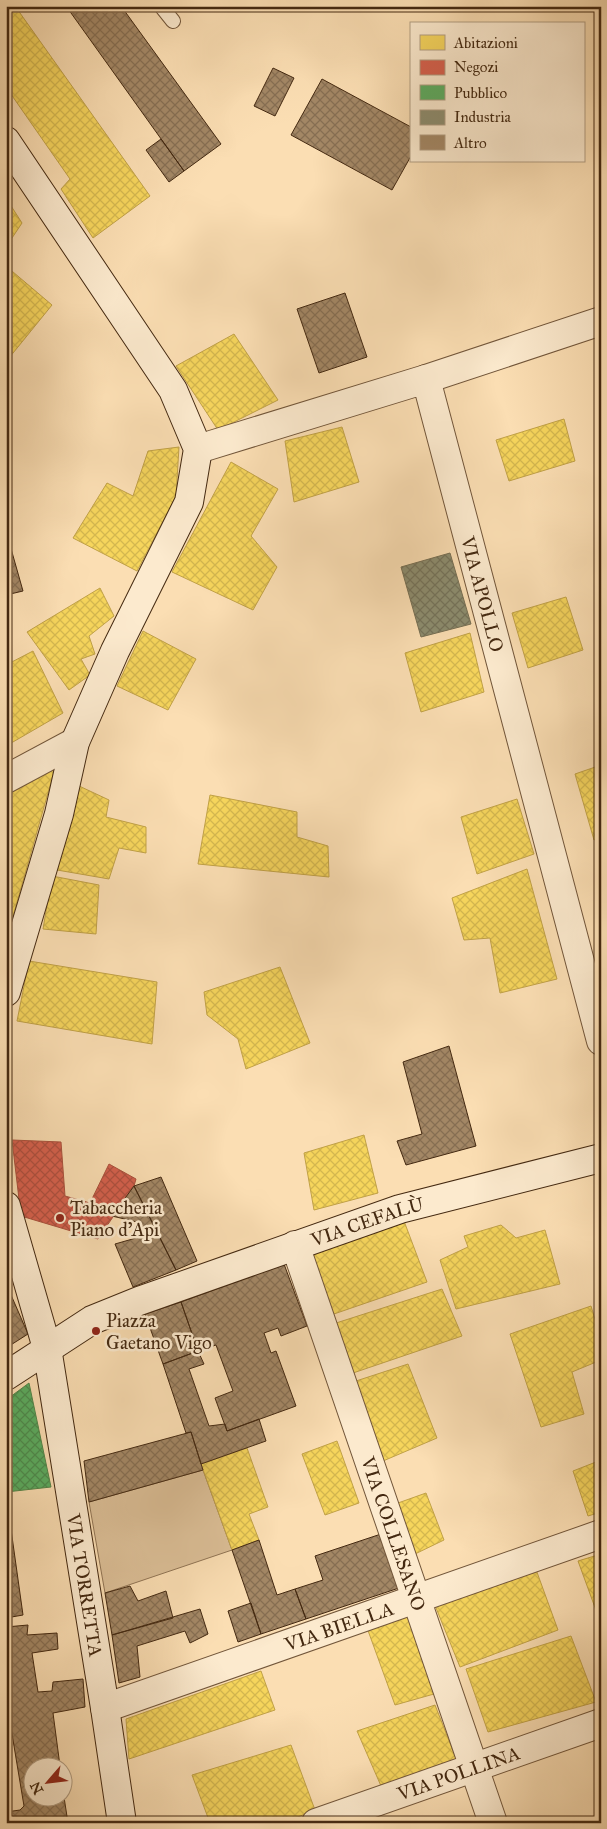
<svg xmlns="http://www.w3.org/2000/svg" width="607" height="1829" font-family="'IM FELL Great Primer',serif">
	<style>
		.green { fill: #dcbf97; stroke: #907454 }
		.homes { fill: url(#homes-cross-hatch); stroke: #c1a146 }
		.shops { fill: url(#shops-cross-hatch); stroke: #aa503b }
		.public { fill: url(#public-cross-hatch); stroke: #538649 }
		.industry { fill: url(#industry-cross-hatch); stroke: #766e52 }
		.building { fill: url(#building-cross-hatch); stroke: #442911 }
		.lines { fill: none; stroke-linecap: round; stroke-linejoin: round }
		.lane-casing { stroke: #72563a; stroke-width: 16 }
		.street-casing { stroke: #72563a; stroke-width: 30 }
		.secondary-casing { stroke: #442911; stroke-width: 30 }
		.lane { stroke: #fceace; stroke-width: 14 }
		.street { stroke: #fceace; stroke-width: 28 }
		.secondary { stroke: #fceace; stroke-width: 28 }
		.poi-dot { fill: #8f2418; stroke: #fceace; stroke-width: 2 }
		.labels { text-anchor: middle; stroke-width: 5; stroke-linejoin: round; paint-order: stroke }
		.street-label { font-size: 19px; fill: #442911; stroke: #fceace }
		.poi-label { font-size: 19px; fill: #442911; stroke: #fceace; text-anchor: start }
	</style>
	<defs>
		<pattern id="homes-cross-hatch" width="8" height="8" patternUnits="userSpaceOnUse" patternTransform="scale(1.25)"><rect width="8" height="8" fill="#f6d55c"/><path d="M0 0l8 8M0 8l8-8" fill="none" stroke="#d4b74f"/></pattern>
		<pattern id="shops-cross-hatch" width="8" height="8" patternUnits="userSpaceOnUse" patternTransform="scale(1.25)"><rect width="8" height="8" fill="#d6604d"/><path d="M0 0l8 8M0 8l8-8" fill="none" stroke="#af4f3f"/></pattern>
		<pattern id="public-cross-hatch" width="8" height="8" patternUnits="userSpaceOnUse" patternTransform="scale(1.25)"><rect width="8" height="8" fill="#5aae61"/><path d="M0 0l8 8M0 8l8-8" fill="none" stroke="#4c8e4f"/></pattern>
		<pattern id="industry-cross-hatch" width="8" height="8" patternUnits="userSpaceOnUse" patternTransform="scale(1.25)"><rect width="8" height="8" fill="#8c8c6e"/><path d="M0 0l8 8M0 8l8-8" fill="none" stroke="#747259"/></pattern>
		<pattern id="building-cross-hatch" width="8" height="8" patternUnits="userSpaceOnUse" patternTransform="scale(1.25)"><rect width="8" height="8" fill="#a38765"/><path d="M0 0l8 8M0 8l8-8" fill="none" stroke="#866e52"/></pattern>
	</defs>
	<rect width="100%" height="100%" fill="#fbdeb3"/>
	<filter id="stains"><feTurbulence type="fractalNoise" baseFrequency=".004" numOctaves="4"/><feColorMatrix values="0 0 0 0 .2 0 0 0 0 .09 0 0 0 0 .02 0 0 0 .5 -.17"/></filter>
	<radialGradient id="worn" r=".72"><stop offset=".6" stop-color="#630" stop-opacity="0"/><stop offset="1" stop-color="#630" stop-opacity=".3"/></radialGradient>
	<path class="green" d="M203 1470 232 1550 105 1593 89 1502Z"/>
	<path class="homes" d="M6 6H15L150 196 93 238 61 189 70 179 6 87Z
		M6 198 22 223 6 247Z
		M6 266 52 305 9 358 6 356Z
		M234 334 278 400 218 430 176 366Z
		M564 419 575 461 509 481 496 440Z
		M342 427 359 482 294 502 285 441Z
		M179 447 176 496 137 571 73 538 107 483 133 496 148 451Z
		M231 462 278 489 251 536 277 567 253 610 172 572Z
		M100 588 114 616 89 636 95 654 81 659 90 675 69 690 27 632Z
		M566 597 583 650 528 668 512 613Z
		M143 631 196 659 168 710 117 686Z
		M470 633 484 692 421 712 405 653Z
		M33 651 63 713 6 746V665Z
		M57 761 6 941V789Z
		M601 765V837L594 840 575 774Z
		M77 785 109 800 106 817 146 827V853L119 848 109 879 57 870Z
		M210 795 297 812V837L328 846 329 877 198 864Z
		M517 799 534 854 477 874 461 817Z
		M527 869 557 979 500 993 490 938 464 940 452 898Z
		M52 876 99 885 96 934 43 929Z
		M29 961 157 982 152 1044 17 1021Z
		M280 967 310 1043 246 1069 238 1039 207 1015 204 992Z
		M364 1135 378 1193 314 1210 304 1153Z
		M404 1221 427 1282 331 1315 309 1249Z
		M501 1225 516 1238 545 1230 560 1284 456 1309 440 1260 468 1247 464 1236Z
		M442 1289 462 1336 353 1373 333 1324Z
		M591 1306 601 1339V1360L572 1372 584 1414 541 1427 510 1334Z
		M408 1364 437 1438 383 1461 356 1381Z
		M337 1441 359 1503 325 1515 302 1454Z
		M247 1448 268 1507 249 1514 259 1540 232 1550 201 1464Z
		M601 1460V1512L588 1516 573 1471Z
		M426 1493 444 1540 415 1554 398 1503Z
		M601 1554V1624L578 1561Z
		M534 1564 558 1630 460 1667 432 1598Z
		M411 1613 434 1694 395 1705 366 1625Z
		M571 1636 596 1702 488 1732 466 1669Z
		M261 1671 275 1710 129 1759 126 1719Z
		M435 1705 457 1761 381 1786 357 1731Z
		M291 1745 315 1810 283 1823H210L192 1775Z"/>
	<path class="shops" d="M12 1140 61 1142 65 1196 90 1203 109 1164 136 1179 134 1186 98 1239 21 1216Z"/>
	<path class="public" d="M29 1383 51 1487 6 1492V1400Z"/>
	<path class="industry" d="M450 553 471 624 421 637 401 567Z"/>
	<path class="building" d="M66 6H121L221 144 184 171Z
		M273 68 294 78 275 116 254 106Z
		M322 79 411 127V156L392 190 291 135Z
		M161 139 184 171 169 182 146 150Z
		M345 293 367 357 319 373 297 309Z
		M6 531 23 591 6 595Z
		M449 1046 476 1146 406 1165 397 1141 422 1134 403 1062Z
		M161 1177 197 1261 176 1270 134 1186Z
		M134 1186 176 1270 133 1287 115 1244 143 1236 137 1222 112 1216Z
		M284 1264 307 1326 281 1336 278 1328 264 1333 271 1353 276 1351 296 1406 227 1431 215 1398 233 1391 216 1345 198 1351 181 1302Z
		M8 1288 28 1334 6 1348V1289Z
		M181 1302 198 1351 163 1364 145 1314Z
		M198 1351 204 1364 189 1369 209 1426 225 1424 227 1431 259 1419 266 1441 201 1464 191 1432 186 1433 163 1364Z
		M191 1432 203 1470 89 1502 84 1461Z
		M6 1515H9L23 1615 6 1618Z
		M381 1534 399 1588 306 1619 295 1589 323 1580 315 1556Z
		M259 1540 277 1595 295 1589 306 1619 261 1634 232 1550Z
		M130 1586 138 1601 166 1591 173 1618 112 1635 105 1593Z
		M251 1603 261 1634 238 1642 228 1611Z
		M200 1609 208 1634 190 1643 185 1631 137 1646 140 1677 119 1683 112 1635Z
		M28 1625 27 1635 57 1633 58 1649 32 1653 38 1692 52 1691 53 1682 83 1679 85 1707 53 1713 60 1766H32V1796H62V1784L68 1823H6V1812L20 1810 24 1806 6 1698V1627Z"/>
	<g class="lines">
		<defs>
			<path id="lane" d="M161 6 173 21"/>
			<g id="street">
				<path d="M426 379 601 321"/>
				<path id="s1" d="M198 449 426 379 601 1041"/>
				<path d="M6 779 75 742"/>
				<path id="s2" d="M295 1245 493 1823"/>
				<path id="s3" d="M105 1708 601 1534"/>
				<path id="s4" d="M316 1823 601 1723"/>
			</g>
			<g id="secondary">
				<path d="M6 141 173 390 198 449 189 502 115 651 75 742 59 814 6 992"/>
				<path id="s5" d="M6 1206 47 1348 105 1708 122 1823"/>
				<path id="s6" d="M6 1376 92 1320 139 1301 400 1209 601 1158"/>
			</g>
		</defs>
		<use href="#lane" class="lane-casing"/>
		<use href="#street" class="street-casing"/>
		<use href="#secondary" class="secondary-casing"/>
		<use href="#lane" class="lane"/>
		<use href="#street" class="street"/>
		<use href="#secondary" class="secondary"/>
	</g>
	<g class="poi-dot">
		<circle cx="60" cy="1218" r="5"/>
		<circle cx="96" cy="1331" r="5"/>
	</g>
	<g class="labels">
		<g class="street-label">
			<text dy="7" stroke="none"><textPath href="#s1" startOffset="461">VIA APOLLO</textPath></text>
			<text dy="7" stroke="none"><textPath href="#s6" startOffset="395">VIA CEFALÙ</textPath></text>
			<text dy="7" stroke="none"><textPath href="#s2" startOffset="305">VIA COLLESANO</textPath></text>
			<text dy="7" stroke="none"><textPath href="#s5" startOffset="388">VIA TORRETTA</textPath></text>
			<text dy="7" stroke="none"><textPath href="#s3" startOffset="248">VIA BIELLA</textPath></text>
			<text dy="7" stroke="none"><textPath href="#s4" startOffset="151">VIA POLLINA</textPath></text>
		</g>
		<g class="poi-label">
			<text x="70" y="1214">Tabaccheria<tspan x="70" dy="22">Piano d'Api</tspan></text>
			<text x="106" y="1327">Piazza<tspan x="106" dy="22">Gaetano Vigo</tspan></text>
		</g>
	</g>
	<rect width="607" height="1829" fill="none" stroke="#fbdeb3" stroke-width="25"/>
	<rect x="8" y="8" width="592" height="1814" fill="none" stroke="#442911" stroke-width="2.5"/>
	<rect x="12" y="12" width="582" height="1804" fill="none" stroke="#442911"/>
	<rect x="410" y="22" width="175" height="140" fill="#fceace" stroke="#b29d82"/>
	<rect x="420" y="35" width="25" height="15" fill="#f6d55c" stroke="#b29d82"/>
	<text x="454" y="48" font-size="15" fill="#442911">Abitazioni</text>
	<rect x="420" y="60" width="25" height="15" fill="#d6604d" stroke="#b29d82"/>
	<text x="454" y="72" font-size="15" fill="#442911">Negozi</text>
	<rect x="420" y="85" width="25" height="15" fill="#5aae61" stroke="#b29d82"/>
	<text x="454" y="98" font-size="15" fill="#442911">Pubblico</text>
	<rect x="420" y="110" width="25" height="15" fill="#8c8c6e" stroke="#b29d82"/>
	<text x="454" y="122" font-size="15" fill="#442911">Industria</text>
	<rect x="420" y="135" width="25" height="15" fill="#a38765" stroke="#b29d82"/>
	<text x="454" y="148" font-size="15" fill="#442911">Altro</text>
	<g transform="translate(48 1782) rotate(242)"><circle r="24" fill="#fceace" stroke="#b29d82"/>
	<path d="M0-4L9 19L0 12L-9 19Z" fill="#8f2418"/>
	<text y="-8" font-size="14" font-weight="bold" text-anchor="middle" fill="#442911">N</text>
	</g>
	<rect width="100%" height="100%" filter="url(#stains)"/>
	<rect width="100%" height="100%" fill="url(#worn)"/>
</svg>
